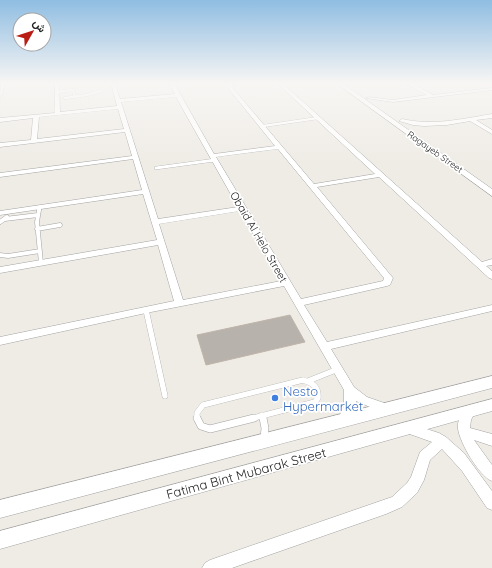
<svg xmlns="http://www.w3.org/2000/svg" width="492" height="568" font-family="Quicksand,Vazirmatn,sans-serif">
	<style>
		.building { fill: #b8b2ac; stroke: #bfb4aa }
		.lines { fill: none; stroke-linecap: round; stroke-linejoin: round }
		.service-far4-casing { stroke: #a3a3a3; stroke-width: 3 }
		.service-far3-casing { stroke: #a3a3a3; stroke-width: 3.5 }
		.service-far2-casing { stroke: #a3a3a3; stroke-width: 5 }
		.service-far1-casing { stroke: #a3a3a3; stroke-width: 6 }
		.service-casing { stroke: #a3a3a3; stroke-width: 8 }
		.minor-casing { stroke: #a3a3a3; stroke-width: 1 }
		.tertiary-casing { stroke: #a3a3a3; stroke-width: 1 }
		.service-far4 { stroke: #fff; stroke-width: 2.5 }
		.service-far3 { stroke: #fff; stroke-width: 3 }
		.service-far2 { stroke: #fff; stroke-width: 4 }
		.service-far1 { stroke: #fff; stroke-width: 5.5 }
		.service { stroke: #fff; stroke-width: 7 }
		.minor { fill: #fff; fill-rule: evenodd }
		.tertiary { fill: #fff; fill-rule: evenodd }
		.shop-dot { fill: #3f7fe0; stroke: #fff; stroke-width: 1.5 }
		.labels { text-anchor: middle; stroke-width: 3.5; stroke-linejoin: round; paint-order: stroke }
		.far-street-label { font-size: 9px; fill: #1f1f1f; stroke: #fff }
		.street-label { font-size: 11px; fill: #1f1f1f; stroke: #fff }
		.near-shop-label { font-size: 13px; fill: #366cbe; stroke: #fff; text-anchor: start }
		.near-street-label { font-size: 13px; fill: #1f1f1f; stroke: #fff }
	</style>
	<rect width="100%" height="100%" fill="#efece6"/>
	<path class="building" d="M290 315 305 342 206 365 197 335Z"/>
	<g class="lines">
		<defs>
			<path id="service-far4" d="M57 92 73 90 75 97
				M65 98 87 95 101 91
				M263 126 318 118"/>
			<path id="service-far3" d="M156 168 215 160
				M39 211 40 207"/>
			<path id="service-far2" d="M39 210 37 222 41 263
				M5 219 38 215
				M0 222 7 217
				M37 229 60 225
				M0 255 8 256 40 251"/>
			<path id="service-far1" d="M146 310 165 396
				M308 381 338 369
				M262 415 263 419
				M197 419V413L203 405 303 380C313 383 319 387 318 398L315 402 250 419"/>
			<path id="service" d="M197 418 201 426 210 429 254 418
				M263 418 265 428 264 439"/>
			<path id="minor" d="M1 83H5L2 95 0 96Z
				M55 83H59L60 112 117 106 111 83H115L120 99 175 94 169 83H174L214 154 275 146 224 83H241L231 86 314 184 375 174 277 83H282L482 262 492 259V265L486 266 492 271V279L489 278 379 177 317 187 393 278 390 285 387 286 304 305 327 342 492 305V311L331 349 354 387 367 397 390 405 392 409 390 413 386 414 356 401V406L347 425 343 426 339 425 337 421 344 406V390L284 286 146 313 0 345V337L174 301 158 245 0 273V267L157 240 143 194 0 215V211L142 190 133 159 0 177V173L132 156 125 132 0 147V143L31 140 33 118 0 122V118L55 113ZM176 97 238 207 158 219 121 102ZM118 109 124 129 37 139 39 117ZM278 149 384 278 383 281 301 299 216 157ZM240 211 281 281 183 300 159 224Z
				M405 83H411L433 95 492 88V90L393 102 366 98 368 97 393 100 427 95Z
				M492 114V118L476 120 492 130V134L470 121 447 125 424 126 413 125 399 121 402 119C433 126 462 119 492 114Z
				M469 407 473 408 475 412 471 420 470 428 492 434V446L474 440 492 465V481C479 476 460 443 458 429 457 421 461 415 465 408Z
				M408 423 439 433 446 437 464 453 492 491V510L487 508 462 471 442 449 430 460 424 480 417 493 402 507 386 514 232 568H202L205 563 210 560 392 497 407 483 411 477 420 452 432 442 404 432 402 428 404 424Z"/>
			<path id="tertiary" d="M336 83H342L492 189V196Z
				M492 376V388L0 518V500Z
				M492 399V411L0 549V531Z"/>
		</defs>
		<use href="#service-far4" class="service-far4-casing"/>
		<use href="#service-far3" class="service-far3-casing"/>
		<use href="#service-far2" class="service-far2-casing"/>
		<use href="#service-far1" class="service-far1-casing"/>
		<use href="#service" class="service-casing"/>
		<use href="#minor" class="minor-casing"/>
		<use href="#tertiary" class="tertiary-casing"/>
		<use href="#service-far4" class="service-far4"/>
		<use href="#service-far3" class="service-far3"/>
		<use href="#service-far2" class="service-far2"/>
		<use href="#service-far1" class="service-far1"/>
		<use href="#service" class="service"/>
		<use href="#minor" class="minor"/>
		<use href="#tertiary" class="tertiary"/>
	</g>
	<linearGradient id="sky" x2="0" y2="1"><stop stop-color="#8fbde2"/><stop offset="0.51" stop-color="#f8f6f4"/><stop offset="1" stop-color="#f8f6f4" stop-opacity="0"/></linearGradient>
	<rect width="492" height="163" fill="url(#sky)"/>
	<circle class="shop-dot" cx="275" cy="398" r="4"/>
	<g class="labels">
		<g class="far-street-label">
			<text transform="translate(435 152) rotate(35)" y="3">Ragayeb Street</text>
		</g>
		<g class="street-label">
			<text transform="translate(259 237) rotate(60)" y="4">Obaid Al Helo Street</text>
		</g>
		<g class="near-shop-label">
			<text x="283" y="396">Nesto<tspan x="283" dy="15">Hypermarket</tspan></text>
		</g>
		<g class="near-street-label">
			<text transform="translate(246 473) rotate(-15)" y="5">Fatima Bint Mubarak Street</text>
		</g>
	</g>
	<g transform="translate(32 32) rotate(51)"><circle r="19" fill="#ffffff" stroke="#a5a5a5"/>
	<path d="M0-3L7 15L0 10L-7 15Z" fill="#ba1d14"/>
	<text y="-6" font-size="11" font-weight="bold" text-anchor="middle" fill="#1f1f1f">ش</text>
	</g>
</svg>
